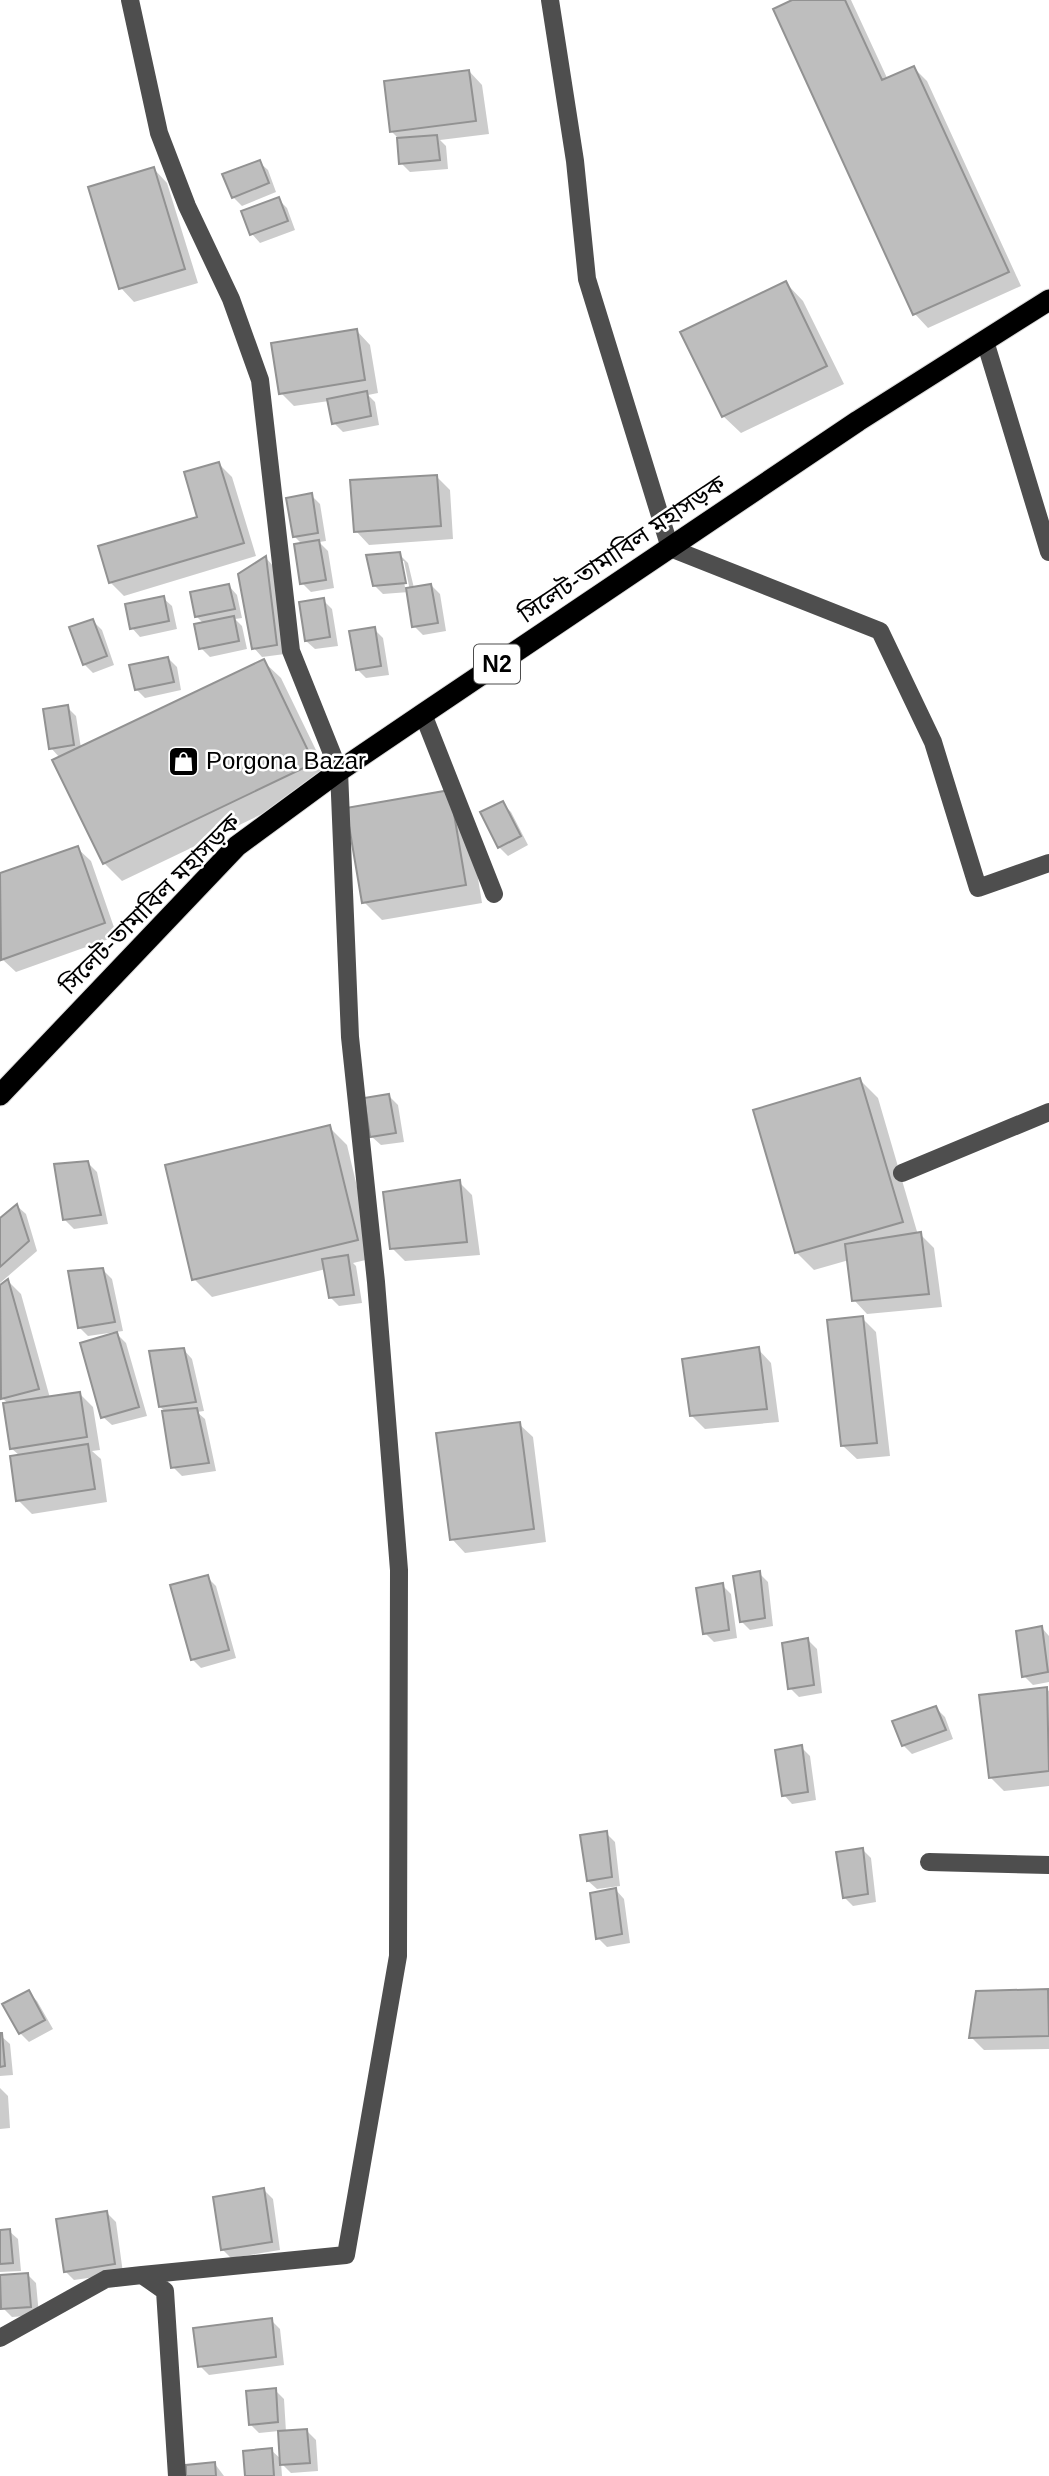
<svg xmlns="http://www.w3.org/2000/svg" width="1049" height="2476" font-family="Arial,'Noto Sans Bengali',sans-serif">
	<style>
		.shadow { fill: #0003; fill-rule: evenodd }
		.building { fill: #bebebe; stroke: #929292; stroke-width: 2 }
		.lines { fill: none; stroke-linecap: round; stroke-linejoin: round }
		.highway-casing { stroke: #dbdbdb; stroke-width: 23 }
		.minor { stroke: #4e4e4e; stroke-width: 18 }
		.highway { stroke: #000; stroke-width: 21 }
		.labels { text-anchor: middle; stroke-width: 5; stroke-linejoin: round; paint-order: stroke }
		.shield { fill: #fff; stroke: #4c4c4c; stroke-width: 2 }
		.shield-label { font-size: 23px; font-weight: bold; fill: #000 }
		.street-label { font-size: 24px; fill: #000; stroke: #fff }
		.poi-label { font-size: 24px; fill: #000; stroke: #fff; text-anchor: start }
	</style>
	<rect width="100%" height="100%" fill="#fff"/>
	<path class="shadow" d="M796 0H851L888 80 914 68 927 81 1021 286 928 328 915 314 775 10Z
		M469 71 482 85 489 134 440 140 446 146 448 169 410 172 401 163 399 139 391 131Z
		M259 162 268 170 276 192 242 206 233 197Z
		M154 169 167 183 198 283 134 302 121 288Z
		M278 199 287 208 295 230 260 243 252 234Z
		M786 283 803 301 844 384 741 433 723 416Z
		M357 331 370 345 378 393 368 395 375 402 379 425 343 432 334 423 329 401 294 406 281 393Z
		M219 464 232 477 256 556 124 596 110 582 200 518Z
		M437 477 450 490 453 539 369 545 356 531Z
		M311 495 320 504 326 541 319 542 328 551 334 588 311 592 302 583 303 545 294 536Z
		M399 554 408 563 414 588 431 585 440 594 446 631 423 635 414 626 409 592 383 594 374 585ZM400 561H404L410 591 406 592Z
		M266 558 274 567 285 654 262 657 254 648Z
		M229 586 237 595 242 618 235 619 242 626 247 649 210 657 201 648 204 624 197 617Z
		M163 598 172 606 177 629 140 637 132 628Z
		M323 600 332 609 338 646 315 649 306 641Z
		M93 621 102 630 114 665 93 673 84 664Z
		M374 629 383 638 389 675 366 678 357 669Z
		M168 658 177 667 181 690 145 698 136 689Z
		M263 661 281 678 331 781 122 881 104 863 60 758 51 748 67 707 76 716 81 748Z
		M502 803 511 812 528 845 508 856 499 847Z
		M348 809 467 810 482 903 382 920 364 902Z
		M77 848 91 861 117 936 16 972 2 959 0 952V875Z
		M860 1080 878 1098 918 1235 920 1234 934 1248 942 1307 867 1314 854 1300 849 1260 814 1270 796 1252Z
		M389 1096 398 1105 404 1142 381 1145 372 1137Z
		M329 1127 347 1145 374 1258 353 1263 356 1266 362 1303 339 1306 330 1297 326 1269 212 1297 194 1279Z
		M88 1163 97 1172 108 1224 74 1229 65 1220Z
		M459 1182 472 1195 480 1255 405 1261 392 1248Z
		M17 1206 26 1214 37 1251 0 1283V1220Z
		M103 1270 112 1279 123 1331 88 1336 79 1327Z
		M8 1281 21 1294 50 1398 80 1394 93 1407 100 1450 92 1451 101 1459 107 1502 32 1514 18 1500 20 1456 11 1448 9 1404 3 1399 0 1387V1288Z
		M862 1318 876 1332 890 1456 857 1459 843 1446Z
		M117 1334 126 1343 147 1416 112 1425 103 1417Z
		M758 1349 771 1363 779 1422 705 1429 691 1415Z
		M184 1350 192 1359 204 1411 197 1412 205 1419 216 1471 182 1476 173 1467 167 1413 160 1407Z
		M519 1424 533 1437 546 1542 465 1553 452 1539Z
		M759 1573 768 1582 773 1626 750 1630 741 1621Z
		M207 1577 216 1586 236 1658 201 1668 193 1660Z
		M722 1585 731 1594 737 1638 714 1642 705 1633Z
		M1042 1628 1049 1636V1682L1033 1685 1024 1676Z
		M808 1640 817 1649 822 1693 799 1697 790 1688Z
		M1046 1689 1049 1691V1786L1004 1791 991 1778Z
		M936 1708 945 1717 953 1739 912 1754 903 1745Z
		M801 1747 810 1756 816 1800 792 1804 784 1795Z
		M606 1833 615 1842 620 1886 597 1889 588 1881Z
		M862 1849 871 1858 876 1902 853 1906 844 1897Z
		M616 1890 624 1899 630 1943 607 1947 598 1938Z
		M1047 1991 1049 1993V2049L984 2050 971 2037Z
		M28 1992 37 2001 53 2029 29 2042 20 2033Z
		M0 2035 10 2044 13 2075 0 2076Z
		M0 2088 8 2096 10 2128 0 2129Z
		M264 2190 273 2199 280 2250 231 2258 222 2249Z
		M107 2213 116 2222 123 2273 74 2280 65 2271Z
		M0 2231H9L18 2239 21 2271 0 2272Z
		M27 2274 36 2283 39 2315 12 2317 3 2308Z
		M271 2320 280 2329 284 2365 209 2375 200 2366Z
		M275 2390 284 2399 286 2432 307 2431 316 2440 318 2471 291 2473 281 2463 282 2476H247L271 2450 282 2460 279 2431 259 2433 250 2424Z
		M215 2464 224 2476H188Z"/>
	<path class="building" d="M792 0H845L882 80 914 66 1009 272 913 315 773 9Z
		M469 70 476 121 390 132 384 81Z
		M437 135 440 160 399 164 397 138Z
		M260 160 269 183 232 198 222 174Z
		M154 167 185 269 119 289 88 187Z
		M279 197 288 221 250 235 241 211Z
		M786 281 827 366 722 417 680 332Z
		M357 329 365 380 279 394 271 343Z
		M367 391 371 416 332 424 327 399Z
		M219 462 244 543 109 583 98 546 197 517 184 472Z
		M437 475 441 526 354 532 350 480Z
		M312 493 318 533 293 537 286 498Z
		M319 540 326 580 300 584 294 544Z
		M400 552 406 583 373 586 366 555Z
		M266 556 277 645 252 649 238 574Z
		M229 584 235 609 195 617 190 592Z
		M431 584 438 623 412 627 406 588Z
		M164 596 169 621 130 629 125 604Z
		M324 598 330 637 305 641 299 602Z
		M234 616 239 641 199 649 194 624Z
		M93 619 107 656 83 665 69 627Z
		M375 627 381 666 356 670 349 631Z
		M168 657 174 682 135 690 129 665Z
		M264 659 314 763 103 864 52 760Z
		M68 705 74 745 49 749 43 709Z
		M450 790 466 885 362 903 346 808Z
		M503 801 521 836 498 848 480 812Z
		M78 846 105 923 1 960 0 873Z
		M860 1078 903 1222 795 1253 753 1110Z
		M389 1094 396 1133 370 1137 364 1098Z
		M330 1125 358 1240 192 1280 165 1165Z
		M88 1161 101 1215 63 1220 54 1164Z
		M460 1180 467 1242 390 1249 383 1192Z
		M17 1204 29 1241 0 1267V1218Z
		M921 1232 929 1294 852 1301 845 1244Z
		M348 1255 354 1295 329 1298 322 1259Z
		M103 1268 115 1322 78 1328 68 1271Z
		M8 1279 39 1389 1 1399 0 1285Z
		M863 1316 877 1443 841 1446 827 1320Z
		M117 1332 139 1407 101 1418 80 1343Z
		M759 1347 767 1409 690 1416 682 1359Z
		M184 1348 196 1402 159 1407 149 1351Z
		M80 1392 87 1437 10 1449 3 1403Z
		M197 1408 209 1463 171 1468 162 1411Z
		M520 1422 534 1529 450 1540 436 1433Z
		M88 1444 95 1489 16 1501 10 1456Z
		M760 1571 765 1618 740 1622 733 1576Z
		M208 1575 229 1650 191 1660 170 1585Z
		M723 1583 729 1630 703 1634 696 1588Z
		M1042 1626 1048 1672 1022 1677 1016 1631Z
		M808 1638 814 1685 788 1689 782 1643Z
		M1047 1687 1049 1771 989 1778 979 1695Z
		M936 1706 946 1730 902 1746 892 1721Z
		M802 1745 808 1792 782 1796 775 1750Z
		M607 1831 612 1877 587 1881 580 1835Z
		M863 1848 868 1894 843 1898 836 1852Z
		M616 1888 622 1934 596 1939 590 1893Z
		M1048 1989 1049 2036 969 2038 976 1991Z
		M29 1990 45 2020 19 2034 2 2004Z
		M0 2033H2L5 2066 0 2067Z
		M264 2188 272 2242 221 2250 213 2197Z
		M107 2211 115 2264 64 2272 56 2219Z
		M10 2229 13 2263 0 2264V2230Z
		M28 2273 31 2307 1 2309 0 2275Z
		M272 2318 276 2357 198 2367 193 2328Z
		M276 2388 278 2422 249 2425 246 2391Z
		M307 2429 310 2463 280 2465 278 2431Z
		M272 2448 274 2476H245L243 2451Z
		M215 2462 216 2476H186V2465Z"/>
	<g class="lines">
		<defs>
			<path id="highway" d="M0 1095 237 846 339 771 423 714 858 421 1049 300"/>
		</defs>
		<use href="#highway" class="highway-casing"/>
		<path class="minor" d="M130 0 159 133 187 206 231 299 260 380 291 651 339 771 350 1037 376 1282 399 1570 398 1956 346 2255 142 2275
			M550 0 575 161 587 279 670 548 880 631 933 742 978 888 1049 863
			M985 341 1049 552
			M423 714 494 894
			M902 1173 1049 1112
			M929 1862 1049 1865
			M0 2338 106 2279 142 2275 165 2291 177 2476"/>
		<use href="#highway" class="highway"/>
	</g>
	<defs>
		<symbol id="shop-square" viewBox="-11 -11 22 22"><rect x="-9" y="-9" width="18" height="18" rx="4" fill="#000" stroke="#fff"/><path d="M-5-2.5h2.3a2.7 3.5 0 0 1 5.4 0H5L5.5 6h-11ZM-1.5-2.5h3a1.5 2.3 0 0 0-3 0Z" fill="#fff"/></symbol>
	</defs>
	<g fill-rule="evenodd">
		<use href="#shop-square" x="166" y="744" width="35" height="35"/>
	</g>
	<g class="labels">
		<rect class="shield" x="474" y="644.5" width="46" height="39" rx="5"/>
		<g class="shield-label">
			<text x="497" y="672">N2</text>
		</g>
		<g class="street-label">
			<text transform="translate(622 549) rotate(-34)" y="8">সিলেট-তামাবিল মহাসড়ক</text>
			<text transform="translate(150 904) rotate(-45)" y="8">সিলেট-তামাবিল মহাসড়ক</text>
		</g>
		<g class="poi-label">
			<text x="206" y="769">Porgona Bazar</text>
		</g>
	</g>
</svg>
